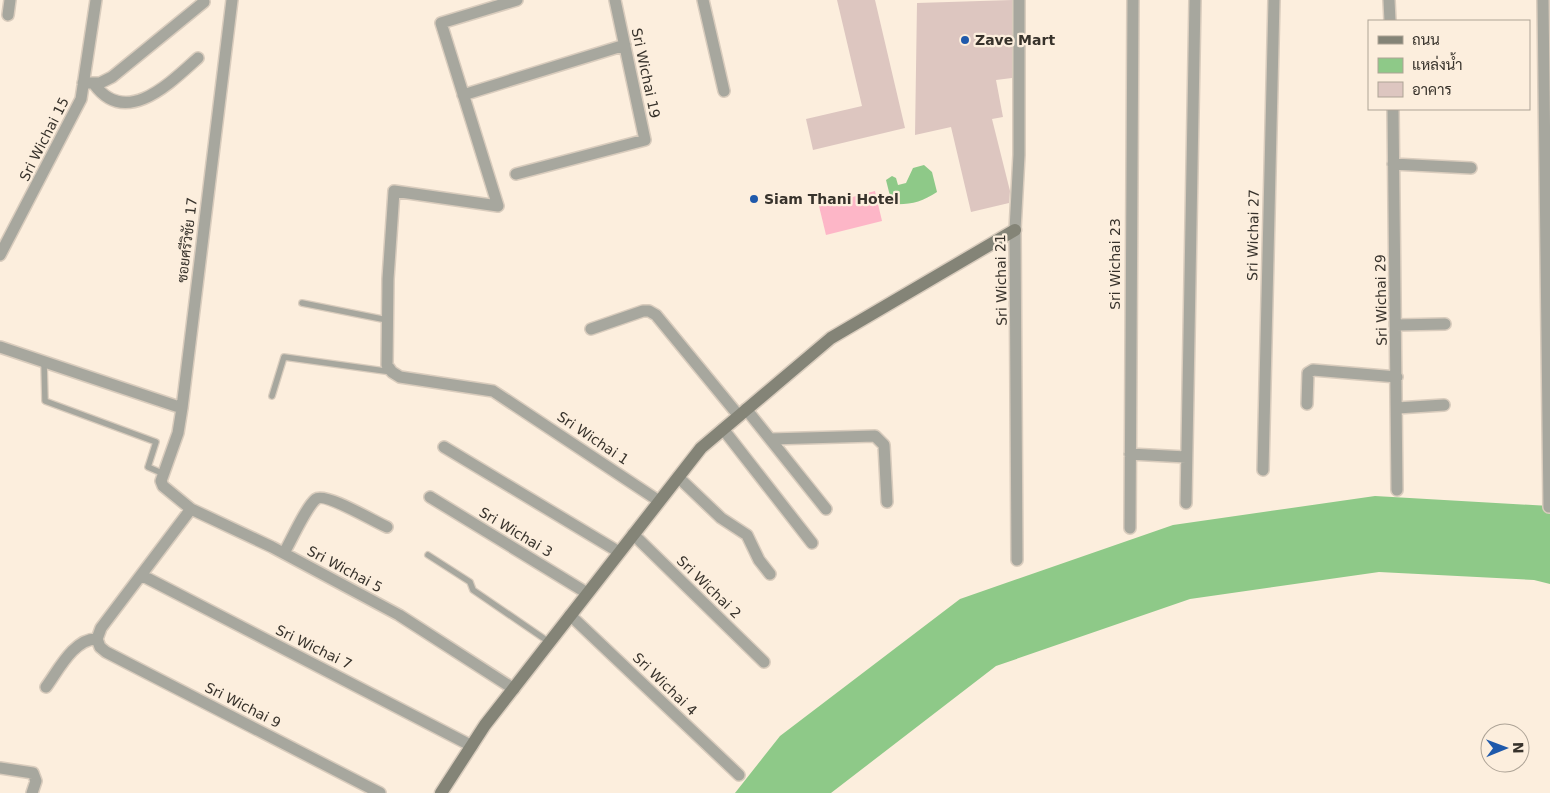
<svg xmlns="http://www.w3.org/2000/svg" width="1550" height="793" font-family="'DejaVu Sans',Sarabun,sans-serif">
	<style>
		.green { fill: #fdb6c7 }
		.water { fill: #8ec988 }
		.building { fill: #ddc6c0 }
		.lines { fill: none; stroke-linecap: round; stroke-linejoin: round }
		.lane-casing { stroke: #d9ccbd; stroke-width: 8 }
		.street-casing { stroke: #d9ccbd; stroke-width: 14 }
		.secondary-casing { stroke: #d9ccbd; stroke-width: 15 }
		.lane { stroke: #a7a79e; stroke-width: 5.5 }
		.street { stroke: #a7a79e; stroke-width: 11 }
		.secondary { stroke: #848477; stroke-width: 12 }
		.poi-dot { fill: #1f59ab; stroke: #fceedd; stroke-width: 2 }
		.labels { text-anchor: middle; stroke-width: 4.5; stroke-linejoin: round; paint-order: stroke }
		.poi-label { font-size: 14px; font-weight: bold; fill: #37322b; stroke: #fceedd; text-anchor: start }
		.street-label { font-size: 14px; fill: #37322b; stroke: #fceedd }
	</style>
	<rect width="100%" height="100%" fill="#fceedd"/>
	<path class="green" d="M875 191 882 221 826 235 819 206Z"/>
	<path class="water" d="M924 165 932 172 937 192C922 202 910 205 892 204L886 180 892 176 896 178 898 185 906 183 913 168Z
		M1375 496 1550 506V584L1534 580 1379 572 1190 599 996 666 831 793H735L780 736 960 599 1173 525Z"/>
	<path class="building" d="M837 0H875L905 128 813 150 806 119 862 106Z
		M1012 0V78L996 80 1003 117 992 119 1010 191 1009 203 971 212 951 127 915 135 917 3Z"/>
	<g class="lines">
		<defs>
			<path id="lane" d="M302 303 387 320
				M44 362 45 401 156 442 148 467 164 474
				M272 396 284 357 392 372
				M428 555 470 582 473 590 549 642"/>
			<path id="street" d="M232 0 182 408 178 433 161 481 163 486 191 509 272 547 399 615 514 689
				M517 0 441 23 498 206 394 191 388 279 387 365 392 372 400 377 493 391 659 501
				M703 0 724 91
				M1389 0 1390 21
				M1543 0 1549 507
				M8 15 10 0
				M83 83H100L112 77 204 2
				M94 84C126 128 170 83 198 58
				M463 95 625 45
				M1393 109 1397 490
				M1393 164 1471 168
				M516 174 645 140 615 0
				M0 255 81 99 96 0
				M1396 325 1445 324
				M591 329 643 311H649L656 315 739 416
				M0 347 182 408
				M1307 404 1308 373 1313 370 1397 377
				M1397 408 1444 405
				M746 409 826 509
				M723 429 812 543
				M770 439 875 436 884 445 887 502
				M444 447 619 552
				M1130 454 1186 457
				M1263 470 1274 0
				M678 477 721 518 747 535 759 560 770 574
				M430 497 587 593
				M1186 503 1195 0
				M1130 528 1133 0
				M633 534 764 662
				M284 553C291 541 306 507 316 499 325 492 375 522 387 527
				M1017 560 1015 230 1019 155V0
				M143 576 472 746
				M570 615 739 775
				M97 639 100 647 106 652 380 793
				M97 639 101 628 191 509
				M46 687C58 671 74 638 97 639
				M0 768 33 773 36 781 32 793"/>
			<path id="secondary" d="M441 793 485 725 701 448 831 338 1015 230"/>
		</defs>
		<use href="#lane" class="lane-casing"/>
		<use href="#street" class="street-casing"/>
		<use href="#secondary" class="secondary-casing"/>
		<use href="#lane" class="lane"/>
		<use href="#street" class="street"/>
		<use href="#secondary" class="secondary"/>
	</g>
	<g class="poi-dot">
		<circle cx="965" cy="40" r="5"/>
		<circle cx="754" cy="199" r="5"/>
	</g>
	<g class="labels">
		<g class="poi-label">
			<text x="975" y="45">Zave Mart</text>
			<text x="764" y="204">Siam Thani Hotel</text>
		</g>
		<g class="street-label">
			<text transform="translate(646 73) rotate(78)" y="5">Sri Wichai 19</text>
			<text transform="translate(44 139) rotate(-63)" y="5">Sri Wichai 15</text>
			<text transform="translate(1253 235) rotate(-89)" y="5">Sri Wichai 27</text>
			<text transform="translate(187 240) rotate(-83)" y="5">ซอยศรีวิชัย 17</text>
			<text transform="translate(1115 264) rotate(-90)" y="5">Sri Wichai 23</text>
			<text transform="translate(1001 280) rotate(-91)" y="5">Sri Wichai 21</text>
			<text transform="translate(1381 300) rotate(-91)" y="5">Sri Wichai 29</text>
			<text transform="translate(593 438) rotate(34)" y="5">Sri Wichai 1</text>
			<text transform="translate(516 532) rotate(31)" y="5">Sri Wichai 3</text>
			<text transform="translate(345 569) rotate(28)" y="5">Sri Wichai 5</text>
			<text transform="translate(709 587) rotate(44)" y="5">Sri Wichai 2</text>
			<text transform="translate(314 647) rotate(26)" y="5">Sri Wichai 7</text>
			<text transform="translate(665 684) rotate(44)" y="5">Sri Wichai 4</text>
			<text transform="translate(243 705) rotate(27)" y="5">Sri Wichai 9</text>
		</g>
	</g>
	<rect x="1368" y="20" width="162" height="90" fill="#fceedd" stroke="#ada396"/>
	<rect x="1378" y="36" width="25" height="8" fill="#848477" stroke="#ada396"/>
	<text x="1412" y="45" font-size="15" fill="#37322b">ถนน</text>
	<rect x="1378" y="58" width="25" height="15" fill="#8ec988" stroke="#ada396"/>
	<text x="1412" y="70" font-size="15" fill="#37322b">แหล่งน้ำ</text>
	<rect x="1378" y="82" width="25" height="15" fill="#ddc6c0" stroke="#ada396"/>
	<text x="1412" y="95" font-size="15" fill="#37322b">อาคาร</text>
	<g transform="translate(1505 748) rotate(89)"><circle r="24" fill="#fceedd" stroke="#ada396"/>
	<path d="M0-4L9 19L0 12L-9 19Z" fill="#1f59ab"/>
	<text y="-8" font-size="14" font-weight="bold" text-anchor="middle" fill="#37322b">N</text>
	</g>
</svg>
